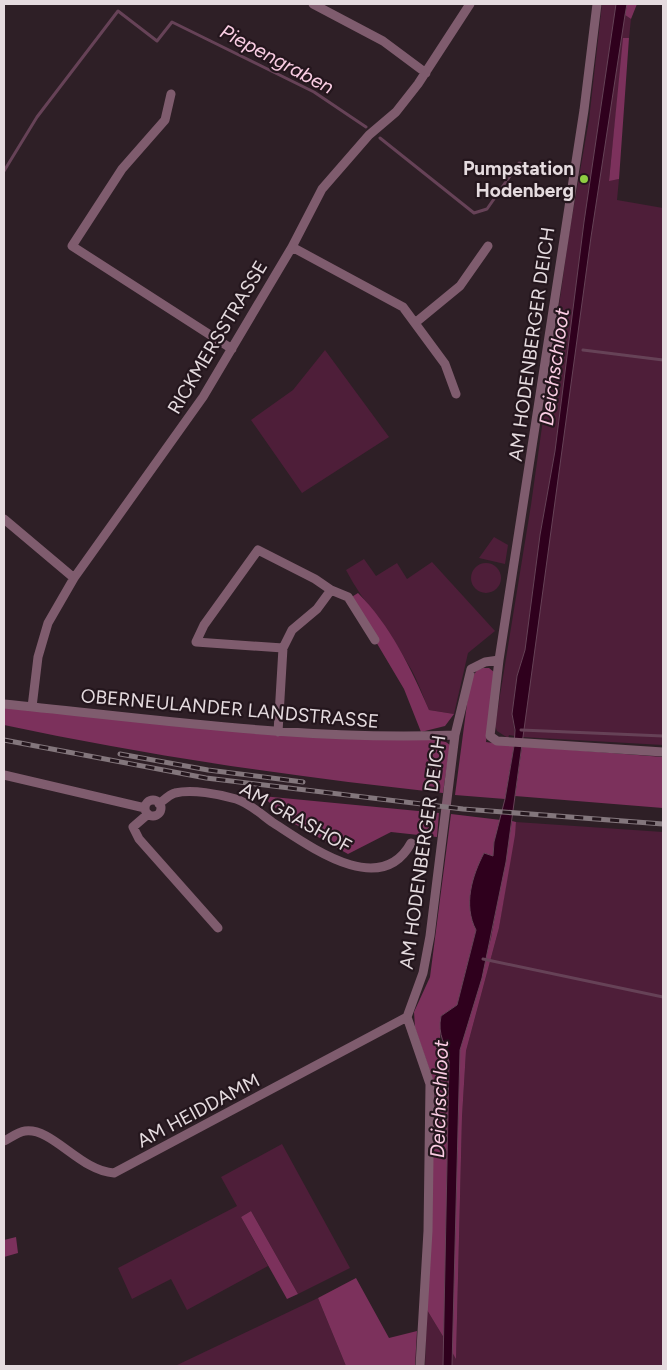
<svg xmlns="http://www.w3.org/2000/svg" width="667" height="1370" font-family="Figtree,sans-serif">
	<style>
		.green { fill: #4e1e39 }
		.forest { fill: #7c315c }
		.water { fill: #2f001d; stroke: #664257 }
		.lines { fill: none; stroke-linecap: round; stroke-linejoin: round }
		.stream { stroke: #664257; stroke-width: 3 }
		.street { stroke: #7f5c6e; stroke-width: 9 }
		.rail-casing { stroke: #83767c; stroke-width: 5 }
		.rail { stroke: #24161d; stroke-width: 3; stroke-dasharray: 9; stroke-linecap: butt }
		.poi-dot { fill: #8fcd42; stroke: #24161d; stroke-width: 2 }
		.labels { text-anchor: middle; stroke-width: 4.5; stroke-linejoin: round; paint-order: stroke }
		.poi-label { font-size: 19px; font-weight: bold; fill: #e5dbdf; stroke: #24161d; text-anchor: end }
		.street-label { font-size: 19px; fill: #e5dbdf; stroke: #24161d }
		.water-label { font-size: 20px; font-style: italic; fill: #facde3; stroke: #24161d }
	</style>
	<rect width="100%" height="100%" fill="#2e1f26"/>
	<path class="green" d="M602 4H616L584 222 555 451 540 535 525 650 517 676 512 714 515 736 509 735 508 738 497 731 495 726 531 505 569 234 589 120Z
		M625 15 631 19 629 38H624L609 180 619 179 617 200 663 208V745L522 737 591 237Z
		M325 350 389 437 302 493 251 420 293 390Z
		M494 537 508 545 505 564 479 558Z
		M364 559 376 576 397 563 407 579 432 562 495 631 468 653 454 714 429 710C422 694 417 678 408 664 390 631 363 603 346 570Z
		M471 578a15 15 0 1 1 30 0a15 15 0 1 1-30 0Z
		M516 822 663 832V1366H452V1352L456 1357 462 1117 466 1051 499 928Z
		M282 1144 350 1268 298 1294 251 1211 241 1217 268 1266 187 1310 171 1279 132 1299 118 1268 237 1206 221 1177Z
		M318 1298 346 1366H175Z
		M427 1310 444 1338 443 1366H425Z"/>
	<path class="forest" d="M627 4H637L631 19 625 15Z
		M623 38H629L619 179 609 181Z
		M358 593C390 625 411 668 429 710L454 714 445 726 421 732 404 689 350 598Z
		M483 668H489L494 672 486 742 514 746 505 799 455 795 470 681 477 670Z
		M4 706 398 740H443L450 745 443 793C295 777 149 756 4 725Z
		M522 746 663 757V808L515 796Z
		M262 796 439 813 437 837 391 832 348 854 293 823Z
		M451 814 501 820 494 842 493 856 484 853C475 879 463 904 476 930L457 1005 441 1016 440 1040 447 1050 449 1062 444 1338 427 1310 435 1086 415 1028 414 1012 430 977Z
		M512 821 516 822 515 835 499 928 466 1051 462 1117 456 1359 452 1352 460 1050 491 938Z
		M251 1211 298 1294 287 1299 241 1217Z
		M16 1237 18 1253 4 1257V1240Z
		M356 1278 389 1338 417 1331 415 1366H346L318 1298Z"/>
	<path class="water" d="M616 4H627L625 15 591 237 506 862 482 978 460 1050 452 1366H443L449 1062C446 1043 437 1036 441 1016L457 1005 476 930C463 905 472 876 484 853L493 856 494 842 505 799 514 746 515 730 512 714 517 676 525 650 540 535 555 451 584 222Z"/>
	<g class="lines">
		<path class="stream" d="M380 138 474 213 487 209 519 163 563 173
			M4 171 37 117 118 11 157 41 172 22 314 92 366 127
			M583 350 663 360
			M521 730 663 736
			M483 959 663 997"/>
		<path class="street" d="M313 4 383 41 426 73
			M597 4 584 110 499 660 490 736 497 741 663 752
			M171 94 165 120 122 169 72 246 232 349
			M292 247 403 307 445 364 456 394
			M415 323 460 286 488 246
			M4 519 74 578
			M283 648 196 642 204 625 258 550 315 579 331 590 348 597 375 640
			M4 704C154 719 304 741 455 735
			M32 707 38 657 48 623 74 578 203 397 292 247 322 189 369 135 396 112 418 84 470 4
			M278 732 283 648 292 630 317 609 331 590
			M4 775 145 808
			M145 808a8 8 0 1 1 16 0a8 8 0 1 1-16 0Z
			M159 804C164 800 170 794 175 793 192 789 219 794 236 799 249 803 261 814 272 822 308 845 380 900 411 843
			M148 814 133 827 139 839 218 928
			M4 1141C10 1138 18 1132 25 1131 52 1127 80 1171 114 1173L407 1017
			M420 1366 428 1231 430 1084 407 1017 423 973 430 936 455 735 471 669 485 662 499 660"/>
		<defs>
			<path id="rail" d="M4 740 206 778 463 809 663 824
				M120 754 208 770 303 782"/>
		</defs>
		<use href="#rail" class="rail-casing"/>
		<use href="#rail" class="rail"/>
	</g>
	<circle class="poi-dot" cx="584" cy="179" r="5"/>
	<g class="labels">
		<g class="poi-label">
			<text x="574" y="175">Pumpstation<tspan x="574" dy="22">Hodenberg</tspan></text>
		</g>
		<g class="street-label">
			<text transform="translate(217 337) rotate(-59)" y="7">RICKMERSSTRASSE</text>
			<text transform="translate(531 344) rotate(-82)" y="7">AM HODENBERGER DEICH</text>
			<text transform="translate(230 708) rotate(5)" y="7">OBERNEULANDER LANDSTRASSE</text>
			<text transform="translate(296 817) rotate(29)" y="7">AM GRASHOF</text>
			<text transform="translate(422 852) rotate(-82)" y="7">AM HODENBERGER DEICH</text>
			<text transform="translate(198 1110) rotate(-28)" y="7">AM HEIDDAMM</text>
		</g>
		<g class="water-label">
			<text transform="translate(277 59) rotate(28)" y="7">Piepengraben</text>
			<text transform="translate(554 367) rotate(-82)" y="7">Deichschloot</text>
			<text transform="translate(439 1099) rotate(-88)" y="7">Deichschloot</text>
		</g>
	</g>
	<rect width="667" height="1370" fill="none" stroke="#e5dbdf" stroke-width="10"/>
</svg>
